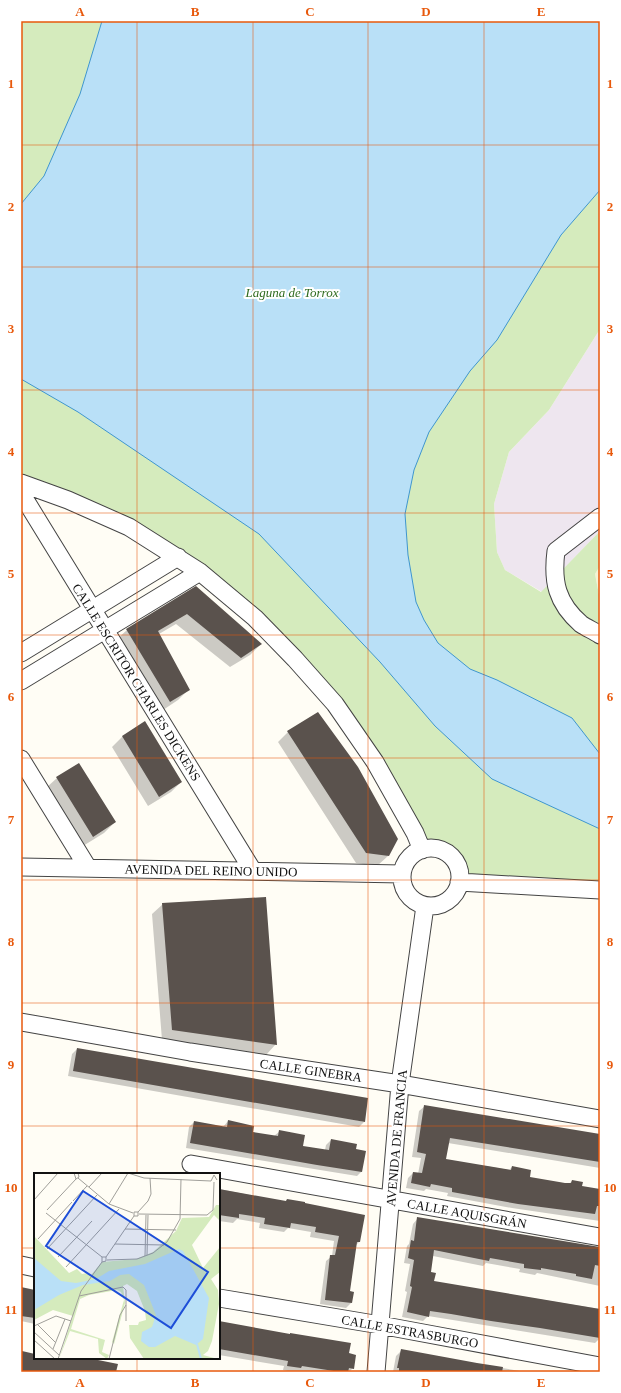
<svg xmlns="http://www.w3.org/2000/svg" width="621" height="1393" font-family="'Times New Roman',serif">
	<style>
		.industrial { fill: #eee6ef }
		.farmland { fill: #f6f3d4 }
		.green { fill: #d5ebbd }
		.water { fill: #b9e0f7; stroke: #3f96cf }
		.shadow { fill: #0003 }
		.building { fill: #5a524d }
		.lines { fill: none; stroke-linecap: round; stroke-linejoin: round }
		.minor-casing { stroke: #444; stroke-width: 19 }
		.minor { stroke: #fff; stroke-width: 17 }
		.grid { fill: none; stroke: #e8590c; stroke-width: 1; stroke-opacity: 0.55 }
		.labels { text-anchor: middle; stroke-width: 4; stroke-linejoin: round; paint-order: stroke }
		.park-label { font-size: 13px; font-style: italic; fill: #2f6b1f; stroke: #fff }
		.street-label { font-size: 13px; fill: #111; stroke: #fff }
		.inset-river { fill: none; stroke: #b9e0f7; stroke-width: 2 }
		.inset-road { fill: none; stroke: #a09f9a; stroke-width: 1 }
		.view { fill: #1d4ed8; fill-opacity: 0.15; stroke: #1d4ed8; stroke-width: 2 }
		.inset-edge { fill: none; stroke: #111; stroke-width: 2 }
		.neatline { fill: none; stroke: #e8590c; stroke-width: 1.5 }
		.grid-label { font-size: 13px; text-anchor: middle; font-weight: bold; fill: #e8590c }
	</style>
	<rect width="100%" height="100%" fill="#fffdf5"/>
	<path class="industrial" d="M600 329V531L542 592 505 570 497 552 494 504 509 452 549 410Z"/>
	<path class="farmland" d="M600 566V600L595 574Z"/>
	<path class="green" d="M21 21H600V329L549 410 509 452 494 504 497 552 505 570 541 592 600 531V566L595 574 600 600V893L461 883C457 858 443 852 420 848L334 705 201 573 21 481Z"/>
	<path class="water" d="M102 21H600V190L561 235 497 340 470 371 429 432 414 470 405 514 408 555 416 602 424 620 438 643 470 669 497 680 572 718 600 754V829L492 779 435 726 380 662 259 534 78 412 21 379V204L44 176 80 94Z"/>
	<path class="shadow" d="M196 587 260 645 250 655 230 667 176 624 159 634 188 690 178 700 160 712 116 640 127 630Z
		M145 723 181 782 171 792 148 806 112 747 122 737Z
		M288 732 388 856 377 866 356 863 278 742Z
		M57 778 115 822 104 833 83 846 46 788Z
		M163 904 276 1044 266 1055 162 1040 152 914Z
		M77 1049 364 1122 359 1127 68 1076 72 1054Z
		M425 1106 600 1136V1168L448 1143 445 1160 485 1167 486 1166 509 1170 512 1167 529 1178 569 1184 572 1181 581 1187 600 1190V1221L512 1208 447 1196 448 1193 426 1189 424 1191 406 1188 408 1178 413 1173 418 1174 421 1158 412 1157 419 1111Z
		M228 1121 252 1133 274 1136 280 1131 302 1147 325 1150 326 1145 331 1140 355 1150 362 1171 357 1176 186 1148 189 1127 194 1122 223 1127Z
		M219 1189 285 1202 287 1200 359 1242 356 1245 349 1292 352 1293 351 1303 346 1308 320 1304 326 1261 332 1256 334 1241 310 1237 311 1232 288 1228 284 1232 259 1228 260 1223 237 1219 233 1223 219 1221Z
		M418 1218 600 1248V1286L537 1273 535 1275 519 1272 520 1269 486 1263 483 1266 433 1256 429 1273 433 1282 600 1309V1338L595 1343 428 1316 423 1321 402 1317 407 1292 405 1291 410 1264 404 1263 407 1246 409 1244 413 1224Z
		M21 1288 35 1291V1324L21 1321Z
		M219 1323 348 1354 353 1368 349 1372H306L297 1371 296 1372H292L283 1370 284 1366 219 1355Z
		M401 1351 526 1372H393L396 1356Z
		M21 1352 35 1355V1358H79L116 1370 129 1372H21Z"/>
	<path class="building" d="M196 586 262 644 241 658 187 614 158 631 190 690 170 702 126 629Z
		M318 712 358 767 398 839 389 856 366 853 287 731Z
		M145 721 182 782 159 797 122 736Z
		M79 763 116 822 93 837 56 777Z
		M266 897 277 1045 172 1030 162 903Z
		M77 1048 368 1098 365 1122 73 1071Z
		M424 1105 600 1134V1162L450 1138 446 1159 511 1170 512 1166 531 1170 530 1177 565 1183H571L572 1180 583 1182 582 1186 600 1189V1206H597L595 1214 518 1204 452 1192V1188L431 1184 430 1187 411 1183 413 1172 422 1173 426 1154 417 1152Z
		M228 1120 254 1126 253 1132 278 1136 279 1130 305 1135 303 1146 329 1150 331 1139 357 1144 356 1149 366 1151 362 1172 317 1165 190 1143 194 1121 227 1127Z
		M219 1189 286 1201 287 1199 305 1202V1203L365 1215 360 1242H357L350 1291 354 1292 352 1303 325 1300 330 1255H335L339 1236 315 1232 316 1227 291 1223 290 1228 264 1224 265 1218 239 1214V1218L219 1215Z
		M417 1217 600 1247V1266L595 1265 592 1279 576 1276V1274L541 1268V1270L524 1268V1264L490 1258 489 1261 434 1250 431 1272 436 1273 434 1281 600 1309V1338L540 1328 491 1321 451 1314 430 1311 429 1317 407 1312 412 1287 410 1286 414 1260 408 1258 411 1240 414 1241Z
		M21 1287 35 1290V1318L21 1316Z
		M219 1321 290 1334V1333L351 1343 349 1353 356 1355 354 1369 349 1368 348 1372H340L302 1366 301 1368 287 1366 288 1361 219 1349Z
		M401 1349 477 1363 503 1367 502 1372H399V1368H397Z
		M22 1351 35 1354V1358H88L118 1364 116 1372H21Z"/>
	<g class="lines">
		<defs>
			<path id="minor" d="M21 483 68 500 129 527 200 572 255 618 295 659 335 704 375 762 415 833 422 850
				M21 493 253 871
				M600 517 556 551C552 582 557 603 581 624 587 628 594 631 600 635
				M21 653 178 557
				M21 681 200 572
				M21 759 88 868
				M402 877a29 29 0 1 1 58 0a29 29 0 1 1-58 0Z
				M21 867 402 874
				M459 882 600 890
				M21 1022 190 1052 400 1084 600 1119
				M191 1164 600 1237
				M21 1265 35 1268
				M219 1298 380 1325 600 1366
				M376 1372 400 1084 425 906"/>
		</defs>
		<use href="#minor" class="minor-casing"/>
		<use href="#minor" class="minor"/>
	</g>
	<path class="grid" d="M137 21V1174M253 21V1372M368 21V1372M484 21V1372M21 145H600M21 267H600M21 390H600M21 513H600M21 635H600M21 758H600M21 880H600M21 1003H600M21 1126H600M21 1248H35M219 1248H600M137 1358V1372"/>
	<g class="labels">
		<g class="park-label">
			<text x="292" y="297">Laguna de Torrox</text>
		</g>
		<g class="street-label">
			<text transform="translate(137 682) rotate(58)" y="5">CALLE ESCRITOR CHARLES DICKENS</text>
			<text transform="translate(211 870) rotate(1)" y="5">AVENIDA DEL REINO UNIDO</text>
			<text transform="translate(311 1070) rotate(8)" y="5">CALLE GINEBRA</text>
			<text transform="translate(396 1138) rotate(-85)" y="5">AVENIDA DE FRANCIA</text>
			<text transform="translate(467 1213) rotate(10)" y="5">CALLE AQUISGRÁN</text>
			<text transform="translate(410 1331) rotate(10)" y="5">CALLE ESTRASBURGO</text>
		</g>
	</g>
	<g transform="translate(34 1173)">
		<rect width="186" height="186" fill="#fffdf5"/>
		<path d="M182 32H186V48L180 42 158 72 169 95 186 74V99L177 106 184 117 185 131 178 168 174 178 169 182 184 186H110L96 165 95 152H104L105 149 112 147 111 138 103 118 93 111 89 113 91 130 80 171 78 169 90 127 87 119 83 117 55 122 46 126 37 156 71 167 68 179 75 182 73 186 65 180 64 166 36 158 25 186 39 143 19 137 0 147V63L35 100 43 96 48 101 54 100 57 102 68 89 102 86 119 79 142 58 148 45 175 44Z" fill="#d5ebbd"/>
		<path d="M145 76 149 78 175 125 169 166 162 172 141 163 121 174H115L107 168 108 159 118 154 122 142 110 112 95 101 86 102 76 108 49 112 25 122 0 137V85L27 108 42 110 62 106 75 98 111 91Z" fill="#b9e0f7"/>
		<path class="inset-river" d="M163 171 167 186"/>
		<path class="inset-road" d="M40 0 42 6 45 4 44 0M94 0 110 5 177 8M44 5 75 31 99 40M177 8 180 2 183 7M55 14 68 0M0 27 24 0M39 28 53 13M75 31 94 0M13 37 42 6M104 39 114 28 117 21 116 5M12 40 68 84M105 41 173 42 179 37 180 9M91 56 142 57M4 66 38 29M81 71 130 72M13 76 63 22M113 82 114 42M111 83 112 42M24 84 58 48M72 84 100 43V39H104V43H100M73 87 103 86 119 80 133 69 146 46 147 6M32 94 85 36M45 123 89 114 92 117V148M3 151 22 170M0 153 22 143 37 148M0 159 25 182M0 167 21 186M19 176 31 146M24 186 47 118 68 89V84H72V88L68 89M75 186 86 142 92 132"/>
		<path class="view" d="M49 18 174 99 137 155 12 73Z"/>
		<rect width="186" height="186" class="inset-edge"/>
	</g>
	<rect width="621" height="1393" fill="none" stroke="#ffffff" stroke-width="44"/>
	<rect x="22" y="22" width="577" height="1349" class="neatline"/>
	<g class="grid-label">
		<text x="80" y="16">A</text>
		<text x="195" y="16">B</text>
		<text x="310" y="16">C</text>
		<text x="426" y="16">D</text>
		<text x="541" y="16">E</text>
		<text x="11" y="88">1</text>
		<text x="610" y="88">1</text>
		<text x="11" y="211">2</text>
		<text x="610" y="211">2</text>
		<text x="11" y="333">3</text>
		<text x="610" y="333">3</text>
		<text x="11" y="456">4</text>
		<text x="610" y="456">4</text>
		<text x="11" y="578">5</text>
		<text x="610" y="578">5</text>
		<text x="11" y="701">6</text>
		<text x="610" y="701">6</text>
		<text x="11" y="824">7</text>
		<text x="610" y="824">7</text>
		<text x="11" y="946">8</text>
		<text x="610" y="946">8</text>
		<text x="11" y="1069">9</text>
		<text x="610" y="1069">9</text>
		<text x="11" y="1192">10</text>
		<text x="610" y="1192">10</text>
		<text x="11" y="1314">11</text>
		<text x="610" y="1314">11</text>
		<text x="80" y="1387">A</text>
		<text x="195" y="1387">B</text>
		<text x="310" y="1387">C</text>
		<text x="426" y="1387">D</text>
		<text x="541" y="1387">E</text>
	</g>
</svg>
